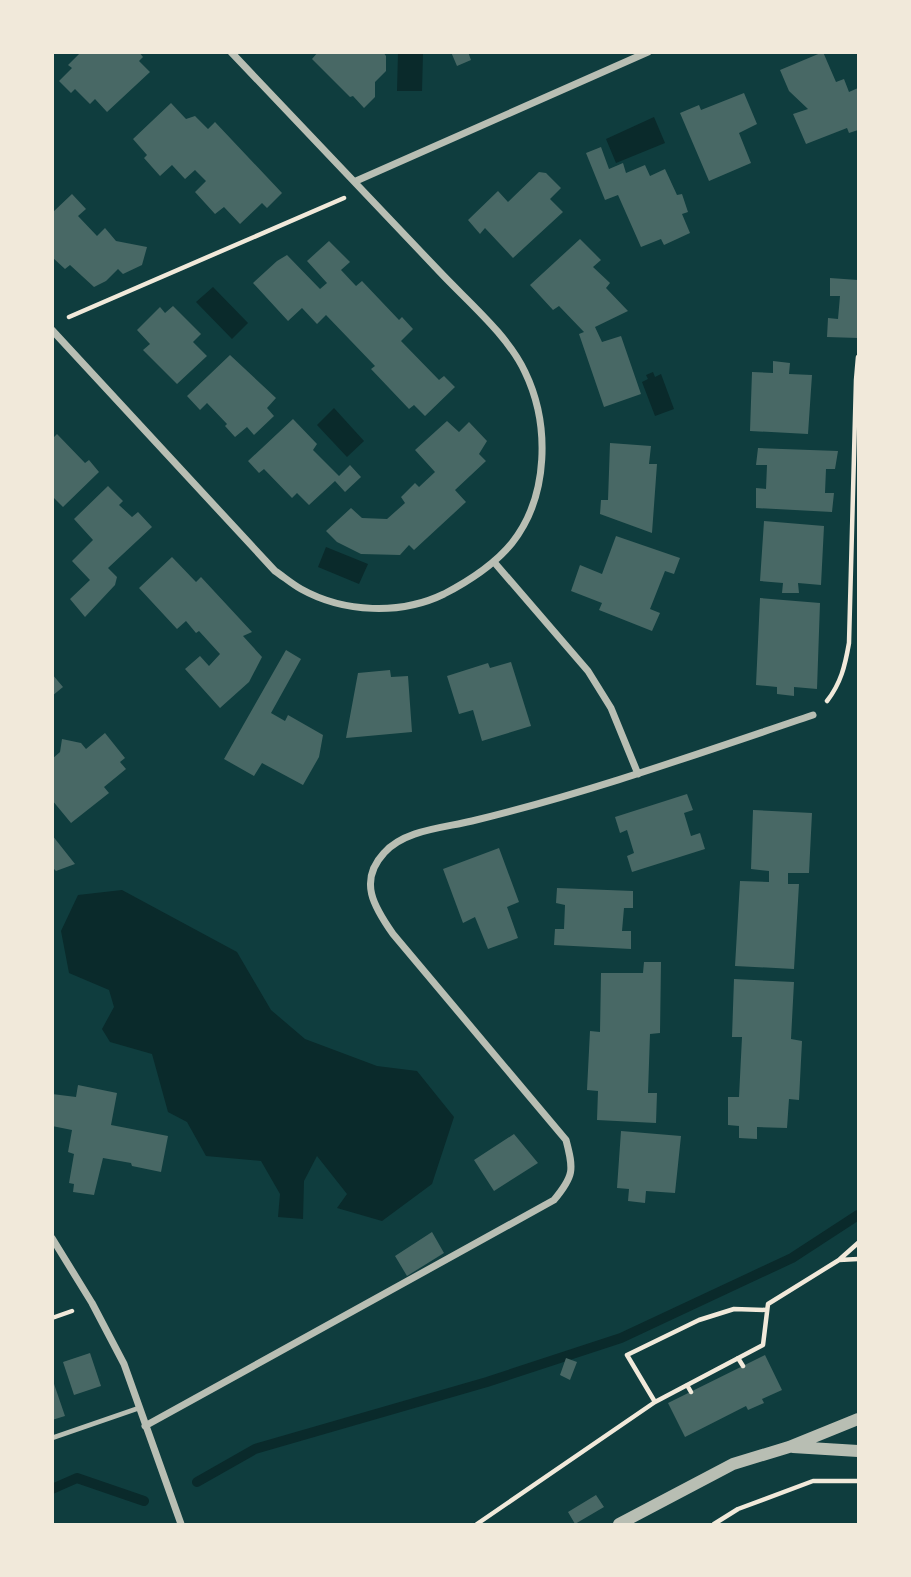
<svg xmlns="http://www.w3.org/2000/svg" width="911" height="1577" font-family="Raleway,sans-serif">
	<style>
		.water { fill: #0a2a2b }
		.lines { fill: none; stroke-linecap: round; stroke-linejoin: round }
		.stream { stroke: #0a2a2b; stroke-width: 10 }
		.building { fill: #486865 }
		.path { stroke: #f1e9da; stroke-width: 4.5 }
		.service { stroke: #b8beb3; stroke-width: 5 }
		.minor { stroke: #b8beb3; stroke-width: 7 }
		.tertiary { stroke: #b8beb3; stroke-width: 12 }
	</style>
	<rect width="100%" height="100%" fill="#0f3d3e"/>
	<path class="water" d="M398 53H423L422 91H397Z
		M654 117 665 143 616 163 606 139Z
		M213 287 248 323 232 339 196 302Z
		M653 372 655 377 661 374 674 409 655 416 642 382 648 379 646 375Z
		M334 408 364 441 347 457 317 425Z
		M326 547 368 564 359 584 318 567Z
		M122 890 237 952 271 1010 305 1039 377 1066 417 1071 454 1117 432 1184 382 1221 337 1208 347 1194 317 1156 304 1181 303 1219 278 1217 280 1194 261 1161 206 1156 187 1122 168 1112 152 1054 110 1042 102 1029 114 1007 109 990 69 973 61 931 78 895Z"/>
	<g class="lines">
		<path class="stream" d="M197 1482 255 1449 487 1382 621 1338 792 1258 858 1215
			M52 1489 77 1478 144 1501"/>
	</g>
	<path class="building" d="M81 52H139L143 57 139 61 150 72 107 112 95 99 90 104 75 89 71 93 59 81 72 68 68 65Z
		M318 52H383L386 56V71L375 82V97L364 108 353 96 350 97 312 59Z
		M451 52H468L471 60 457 66Z
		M823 52 836 82 844 79 849 92 858 88V130L849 133 847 128 806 144 793 114 808 109 789 91 780 70Z
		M744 93 757 124 739 133 751 163 709 181 680 113 699 105 701 110Z
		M171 103 186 119 195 116 208 129 215 122 282 193 267 208 262 203 240 224 224 207 215 214 195 192 206 181 195 170 185 179 172 165 160 176 144 158 147 155 133 139Z
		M601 147 609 169 623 163 626 173 645 165 650 176 665 169 677 195 682 194 688 212 682 214 690 233 664 245 661 239 641 247 618 195 605 200 586 153Z
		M539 172 546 173 561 188 550 199 563 212 513 258 485 228 480 234 468 220 498 191 508 202Z
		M72 194 86 209 78 216 97 236 105 228 116 241 147 247 142 265 123 274 118 269 106 281 94 287 70 265 65 269 52 257V213Z
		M580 239 601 260 593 267 610 283 606 288 628 311 595 327 602 342 621 336 641 394 604 407 579 334 584 332 559 306 553 310 530 285Z
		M329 241 350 262 341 270 356 286 362 281 399 320 402 317 413 329 401 341 439 380 444 376 455 387 425 416 414 405 409 409 371 369 375 366 326 315 317 324 302 308 288 321 253 283 277 261 287 255 320 289 327 283 307 261Z
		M830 278 858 280V338L827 337 828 318 838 319 840 296H830Z
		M173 306 201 334 193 342 207 356 177 384 143 350 150 344 137 330 160 307 165 313Z
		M230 355 276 398 267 408 274 416 254 435 247 427 235 437 225 426 227 424 207 403 200 410 187 396Z
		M773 361 790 363 789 374 812 375 808 434 750 431 752 372 773 373Z
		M293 419 317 444 313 450 339 476 350 465 361 477 345 492 335 481 309 505 297 493 292 498 264 469 259 473 248 461Z
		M447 421 459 432 469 422 487 441 479 454 486 461 455 490 466 502 414 550 409 545 400 555 361 554 337 542 326 531 351 508 362 518 387 519 405 503 401 497 415 483 419 487 435 472 415 450Z
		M57 434 85 463 89 460 99 472 63 507 52 496V439Z
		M610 443 651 446 649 464H657L652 533 600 514 601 500H608Z
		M758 448 838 451 835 469H826L825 493H834L832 512 756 508V488L766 489 767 465H756Z
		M108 486 123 501 119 505 132 517 138 512 152 527 108 568 117 577 115 585 85 617 70 599 90 580 72 561 93 540 74 519Z
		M764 521 824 526 821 585 798 583 799 593H782L783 583 760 581Z
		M616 536 680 558 674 574 665 571 650 609 660 613 652 631 599 610 602 603 571 591 580 565 602 574Z
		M172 557 196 582 201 577 239 618 252 632 243 636 262 657 249 682 220 708 185 669 200 656 209 666 220 654 199 631 196 633 186 621 177 629 139 588Z
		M760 598 820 603 817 689 794 687V696L777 694V687L756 685Z
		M286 650 301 659 271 713 285 721 288 715 323 735 319 757 303 785 262 763 254 776 224 759Z
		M511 662 531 726 482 741 473 710 459 714 447 676 488 663 490 668Z
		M390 670 391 677 408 676 412 732 346 738 358 673Z
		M52 674 63 687 52 696Z
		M105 733 125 758 120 762 126 769 104 787 109 793 71 823 52 800V759L60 752 62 739 81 743 86 749Z
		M687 794 693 810 684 813 691 836 700 833 705 849 632 872 627 856 634 853 627 830 620 833 615 817Z
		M753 810 812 813 809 873H788V884H799L794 969 735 966 740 881 769 882V871L751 869Z
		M52 835 75 864 56 871 52 867Z
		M499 848 519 902 507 907 518 938 488 949 475 917 463 923 443 869Z
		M557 888 633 891V908H624L622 931H631V949L554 945 555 929H564L565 905 556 903Z
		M644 962H661L660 1033 650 1034 648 1093H657L656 1123 597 1120 598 1091 587 1090 590 1031 600 1032 601 973H643Z
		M734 979 794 982 791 1039 802 1041 799 1100 789 1099 787 1128 757 1127V1139L739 1138V1126L728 1125V1097H739L742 1037H732Z
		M78 1085 117 1093 111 1125 168 1136 161 1172 132 1166 131 1163 103 1158 94 1195 73 1192 74 1184 69 1183 74 1154 68 1152 72 1130 52 1126V1094L76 1097Z
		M621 1131 681 1136 675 1193 646 1191 645 1203 628 1201 629 1189 617 1188Z
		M514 1134 538 1163 494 1191 474 1160Z
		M432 1232 444 1253 407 1276 395 1256Z
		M90 1353 101 1386 74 1395 63 1362Z
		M765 1355 782 1390 762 1399 764 1403 748 1410 746 1406 685 1437 668 1403Z
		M566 1358 577 1362 570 1380 560 1375Z
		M52 1378 65 1416 52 1420Z
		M596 1495 604 1507 575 1524 568 1512Z"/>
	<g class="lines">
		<path class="path" d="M69 317 344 198
			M827 701C841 683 845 666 849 643L856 380 858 357
			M840 1259 858 1243
			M52 1318 72 1311
			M738 1358 743 1366
			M687 1385 691 1392
			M655 1402 627 1355 699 1320 734 1309 767 1310
			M477 1524 655 1402 763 1345 768 1304 839 1260 858 1259
			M714 1524 738 1509 813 1481H858"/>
		<path class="service" d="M52 1438 139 1408"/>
		<path class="minor" d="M356 181 648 52
			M52 330 275 571C284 577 292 584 301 589 344 613 401 615 444 594 469 581 494 565 512 543 549 496 550 424 525 372 508 335 467 301 439 271 370 198 301 125 231 52
			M494 562 588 671 611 708 638 774
			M52 1238 92 1303 124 1364 181 1524
			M145 1426 554 1200C574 1176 574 1170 566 1140L393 934C374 907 358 881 384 853 404 830 443 828 472 821 588 793 700 753 813 715"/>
		<path class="tertiary" d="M793 1447 858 1451
			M619 1524 733 1464 789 1447 858 1419"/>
	</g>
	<rect width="911" height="1577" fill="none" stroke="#f1e9da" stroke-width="108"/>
</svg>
